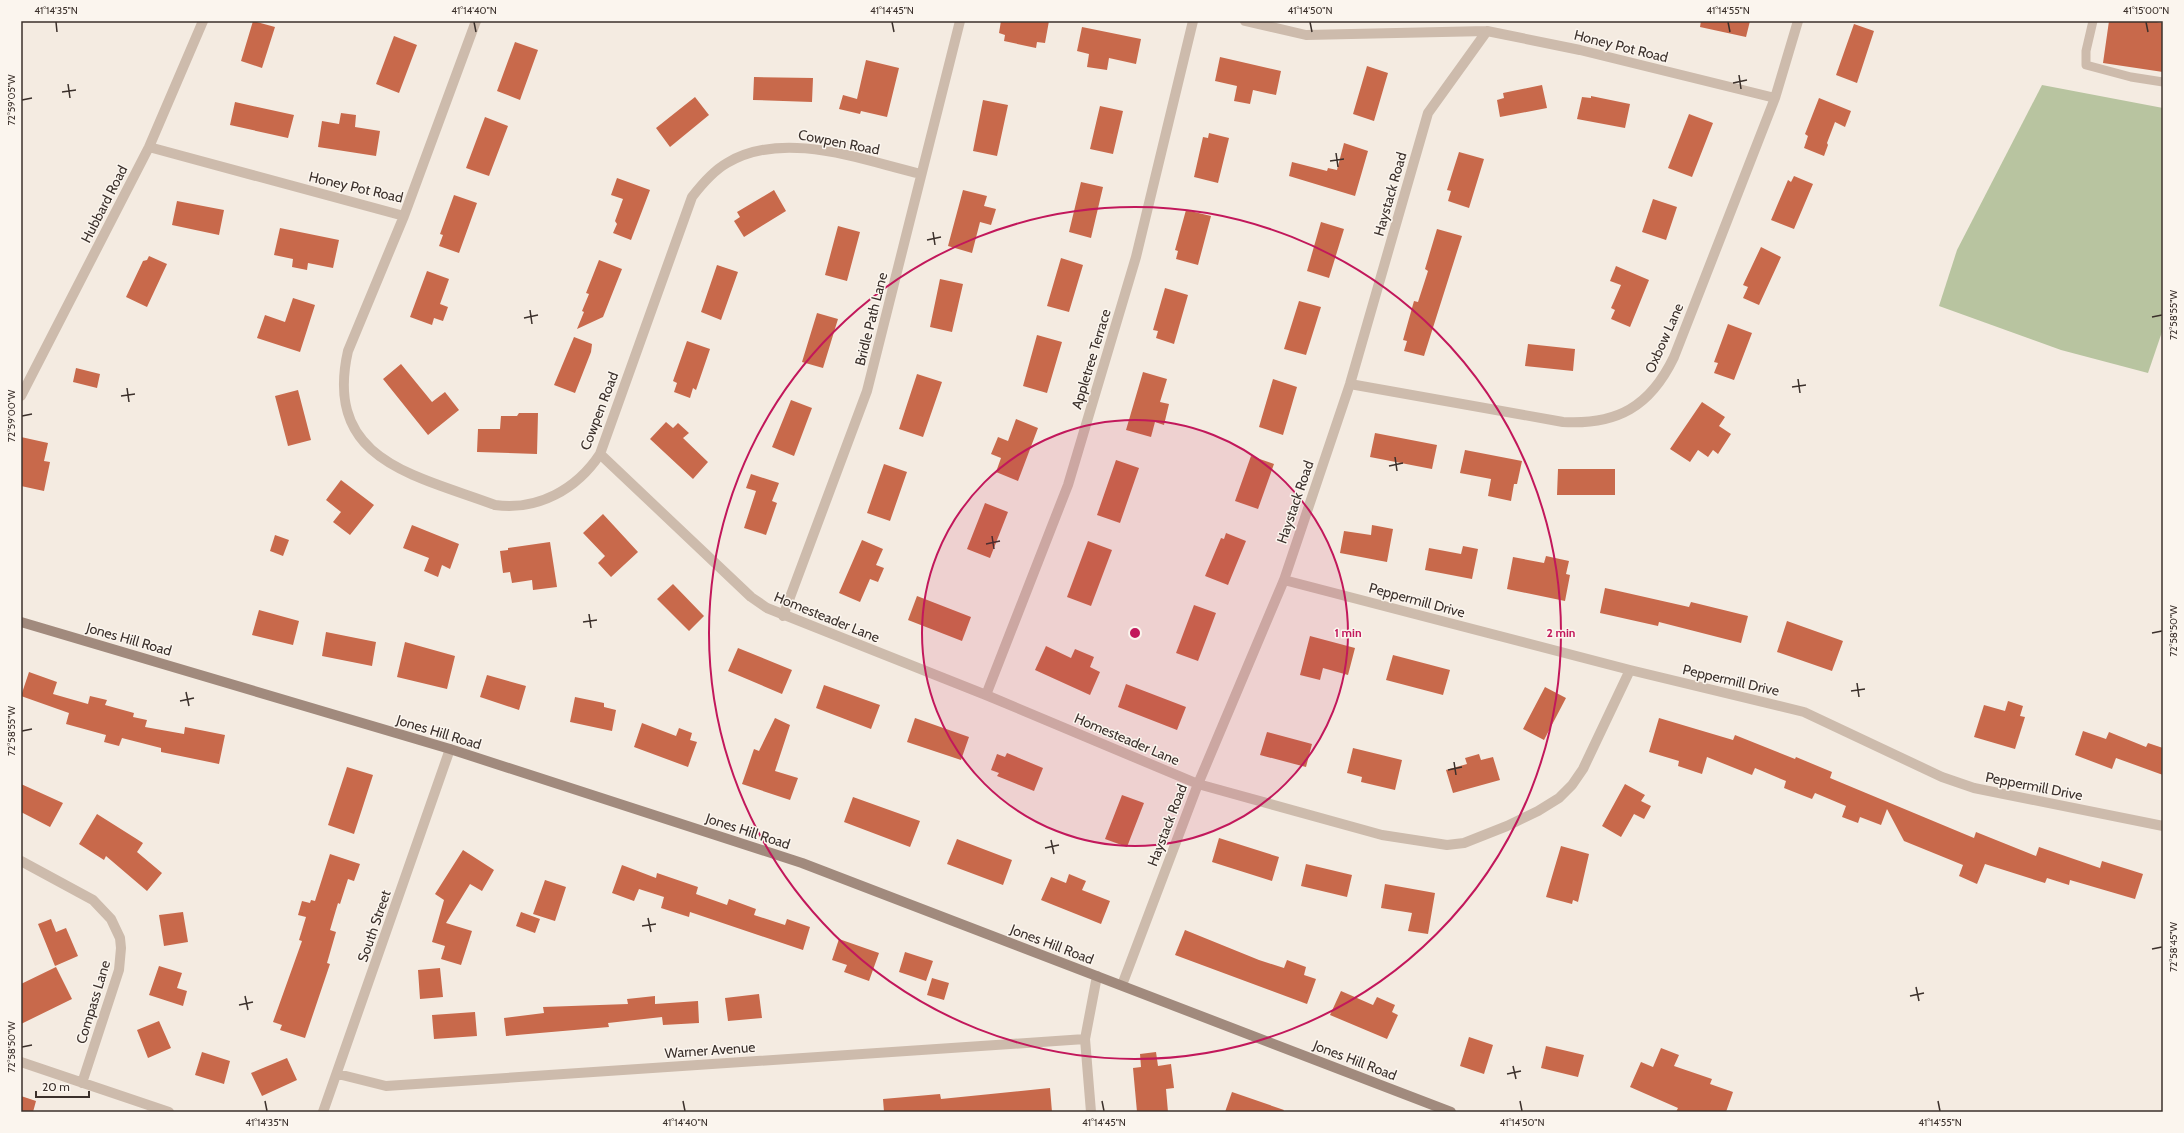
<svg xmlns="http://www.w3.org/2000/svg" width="2184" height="1133" font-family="Cabin,sans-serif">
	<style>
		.green { fill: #b8c4a0 }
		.building { fill: #c8694b }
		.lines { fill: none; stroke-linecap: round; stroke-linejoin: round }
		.lane { stroke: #cdbbac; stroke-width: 9 }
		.street { stroke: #cdbbac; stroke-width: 10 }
		.secondary { stroke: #a18a7d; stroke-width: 10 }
		.ticks { fill: none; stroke: #3b302b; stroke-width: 1.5 }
		.ring { fill: none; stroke: #c2185b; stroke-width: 2 }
		.labels { text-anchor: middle; stroke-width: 3; stroke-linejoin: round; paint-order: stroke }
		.street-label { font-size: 14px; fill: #3b302b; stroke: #fbf5ee }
		.centre { fill: #c2185b; stroke: #fbf5ee; stroke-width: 2 }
		.ring-label { font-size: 12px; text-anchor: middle; font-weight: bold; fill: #c2185b; stroke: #fbf5ee; stroke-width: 3; stroke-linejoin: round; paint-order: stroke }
		.neatline { fill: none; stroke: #3b302b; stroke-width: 1.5 }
		.ticks-label { font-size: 10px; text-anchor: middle; fill: #3b302b }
	</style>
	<rect width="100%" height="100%" fill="#f4ebe1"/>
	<path class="green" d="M2042 85 2163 108V329L2148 373 2061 350 1939 306 1957 250Z"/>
	<path class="building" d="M253 21 275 27 262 68 241 61Z
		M1001 21H1049L1045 43 1037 42 1036 48 1004 41 1005 35 999 33Z
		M1701 21H1750L1746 37 1700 27Z
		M2109 21H2150L2163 23V72L2103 63Z
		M1854 24 1874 31 1857 83 1836 75Z
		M1082 27 1141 39 1136 64 1109 58 1107 70 1087 67 1089 54 1077 51Z
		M394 36 417 45 399 93 376 84Z
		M515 42 538 50 520 100 497 91Z
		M1220 57 1281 71 1276 95 1253 90 1250 104 1234 101 1237 86 1215 81Z
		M866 60 899 68 887 117 861 111 860 114 839 109 843 95 857 99Z
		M1367 66 1388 73 1374 121 1353 114Z
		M754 77 813 78 812 102 753 100Z
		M1542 85 1547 108 1500 117 1497 100 1504 98 1503 93Z
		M1591 96 1630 104 1625 128 1577 119 1582 97 1591 98Z
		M695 97 709 115 670 147 656 128Z
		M1819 98 1851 111 1845 127 1835 122 1827 143 1828 145 1824 156 1804 148 1808 136 1805 134Z
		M983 100 1008 105 997 156 973 151Z
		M235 102 294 115 288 138 230 125Z
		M1100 106 1123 111 1113 154 1090 149Z
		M341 113 356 115 355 127 380 131 376 156 318 147 322 121 339 124Z
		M1689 114 1713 123 1692 177 1668 168Z
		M485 117 508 126 489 176 466 168Z
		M1209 133 1229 138 1218 183 1194 177 1203 137 1208 138Z
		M1344 143 1368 151 1355 196 1289 176 1292 162 1327 171 1328 168 1337 170Z
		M1459 152 1484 159 1469 208 1448 201 1451 191 1447 190Z
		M1794 176 1813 184 1794 229 1771 220 1788 180 1791 182Z
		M617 178 650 190 631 240 613 233 617 224 615 221 623 199 611 195Z
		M1081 182 1103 187 1091 238 1069 232Z
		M774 190 786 211 744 237 734 221 740 217 737 212Z
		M963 190 987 196 984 206 996 209 991 225 980 222 972 253 948 246Z
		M454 195 477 203 459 253 439 246 443 235 440 234Z
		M1653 199 1677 207 1666 240 1642 232Z
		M177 201 224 210 219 235 172 225Z
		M1186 210 1211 216 1198 265 1176 259 1178 251 1175 250Z
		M1321 222 1344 229 1329 278 1307 271Z
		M838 226 860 232 847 281 825 275Z
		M280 228 339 240 333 268 308 263 307 270 292 267 293 259 274 255Z
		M1437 229 1462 236 1424 356 1404 351 1407 341 1403 340 1414 301 1418 302 1428 271 1425 269Z
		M1761 247 1781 257 1759 305 1743 298 1748 287 1743 285Z
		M149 256 167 264 147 307 126 297 143 261 147 260Z
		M1061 258 1083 265 1069 312 1047 306Z
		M599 260 622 269 603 317 577 329 584 312 582 311 589 294 586 293Z
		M717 265 738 272 721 320 701 312Z
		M1616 266 1649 280 1630 327 1611 319 1615 310 1611 308 1621 285 1610 281Z
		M427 271 449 279 440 304 448 307 443 321 434 318 432 325 410 317Z
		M940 279 963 284 952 332 930 327Z
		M1165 288 1188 295 1174 344 1156 338 1158 331 1153 330Z
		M293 298 315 305 300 352 257 338 265 315 285 322Z
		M1299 301 1321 307 1306 355 1284 349Z
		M817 313 838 319 823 368 802 362Z
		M1728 324 1752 333 1734 380 1714 373 1718 363 1714 362Z
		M1037 335 1062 342 1047 393 1023 386Z
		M574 337 592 344 591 352 575 393 554 385Z
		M687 341 710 349 696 390 693 388 690 398 674 392 677 383 673 381Z
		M1528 344 1575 349 1573 371 1525 366Z
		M401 364 432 402 445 392 459 410 428 435 383 379Z
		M76 368 100 374 97 388 73 382Z
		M1143 372 1167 379 1160 402 1169 404 1164 425 1155 422 1151 437 1126 430Z
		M917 374 942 382 923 437 899 429Z
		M1273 379 1297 387 1283 435 1259 427Z
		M298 390 311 440 288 446 275 396Z
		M791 400 812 408 794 456 772 447Z
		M1702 402 1725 417 1719 426 1731 434 1718 454 1713 450 1708 457 1698 450 1690 462 1670 449Z
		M519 413H538L537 454 477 452 478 429H500L501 416H517Z
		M1016 419 1038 428 1018 481 996 472 1001 458 991 454 998 437 1008 441Z
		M666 422 673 428 678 423 689 433 683 438 708 462 693 479 650 439Z
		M1375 433 1437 445 1432 469 1370 457Z
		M21 437 48 443 44 461 50 462 44 491 21 486Z
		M1465 450 1522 461 1517 484H1514L1511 501 1488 496 1491 479 1460 473Z
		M1251 456 1274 464 1258 509 1235 501Z
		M1116 460 1139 468 1120 523 1097 515Z
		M884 464 907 472 890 521 867 513Z
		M1558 469H1615V495H1557Z
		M751 474 779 483 772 501 777 503 766 535 744 528 756 491 746 488Z
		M341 480 374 505 350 535 333 522 341 512 326 500Z
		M985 503 1008 512 990 558 967 549Z
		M603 514 638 552 611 577 598 563 605 556 583 533Z
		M412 525 459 544 450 569 442 565 438 577 424 571 429 558 403 548Z
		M1372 525 1393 529 1387 562 1340 553 1344 531 1371 535Z
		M1226 533 1246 541 1228 585 1205 576 1221 538 1224 539Z
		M275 535 289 540 283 556 270 551Z
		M862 540 883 549 876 565 884 568 878 582 870 579 860 602 839 593Z
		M1088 541 1112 550 1091 606 1067 597Z
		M550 542 557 587 533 590 532 580 512 583 510 572 503 573 500 551 508 550V548Z
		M1463 546 1478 549 1472 579 1425 570 1429 548 1461 554Z
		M1546 556 1569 561 1566 574 1570 575 1565 601 1507 589 1513 557 1544 563Z
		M673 584 704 616 689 631 657 599Z
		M1605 588 1689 607 1691 602 1748 616 1741 643 1659 622 1658 626 1600 613Z
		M917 596 971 617 962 641 908 620Z
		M1194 605 1216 613 1198 661 1176 653Z
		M259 610 299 621 293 645 252 635Z
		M1787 621 1843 641 1832 671 1777 652Z
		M326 632 376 642 372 666 322 656Z
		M1310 636 1355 648 1348 675 1323 668 1320 680 1300 675Z
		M405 642 455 656 447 689 397 677Z
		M1046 646 1071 658 1075 649 1094 657 1090 667 1100 672 1090 695 1035 670Z
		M738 648 792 670 782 694 728 671Z
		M1393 655 1450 670 1443 695 1386 680Z
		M29 672 57 682 53 694 88 704 90 696 107 700 105 705 134 713 133 717 147 720 145 727 184 734 185 727 225 735 219 764 161 752V748L122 738 119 746 104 742 106 735 66 724 69 713 21 696Z
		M487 675 526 686 519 710 480 697Z
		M1126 684 1186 707 1177 730 1118 707Z
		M824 685 880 705 871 729 816 708Z
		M1545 687 1566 698 1544 740 1523 729Z
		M575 697 604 703V707L616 710 612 731 570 722Z
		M2008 701 2023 706 2020 716 2025 717 2015 749 1974 737 1984 705 2005 711Z
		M775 718 790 725 775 771 798 778 790 800 742 784 754 749 759 751Z
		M915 718 969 737 961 760 907 742Z
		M1659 718 1733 740 1735 735 1795 759 1796 757 1832 772 1830 778 1974 838 1976 832 2036 856 2039 847 2100 868 2102 861 2143 874 2135 899 2070 880 2069 885 2047 878 2045 883 1985 864 1977 884 1959 876 1963 865 1904 841 1887 809 1881 825 1860 817 1858 823 1842 817 1846 806 1815 793 1812 799 1784 788 1786 781 1755 768 1752 775 1707 757 1702 774 1678 766 1679 761 1649 752Z
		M642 723 676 736 679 728 692 733 690 740 697 742 688 767 634 747Z
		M2083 731 2106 739 2109 732 2146 747 2148 743 2163 748V775L2116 758 2112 769 2075 755Z
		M1267 732 1312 744 1306 767 1260 755Z
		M1353 748 1402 760 1395 790 1361 782 1362 777 1347 773Z
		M1007 753 1043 768 1034 791 997 776 999 773 991 770 997 754 1005 757Z
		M1479 754 1481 760 1493 757 1500 780 1453 793 1446 770 1467 764 1465 758Z
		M347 767 373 775 354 834 328 825Z
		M21 784 63 803 50 827 21 812Z
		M1625 784 1645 795 1641 801 1651 806 1644 819 1634 814 1621 837 1602 826Z
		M1122 795 1144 803 1127 847 1105 839Z
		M853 797 920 821 910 847 844 822Z
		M97 814 143 843 137 852 162 873 147 891 106 856 104 860 79 844Z
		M1219 838 1279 857 1272 881 1212 862Z
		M957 839 1012 860 1003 885 947 864Z
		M1561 846 1589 854 1578 902 1573 900 1572 904 1546 897Z
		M463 850 494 870 482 891 470 884 446 923 472 931 461 965 441 959 445 946 432 942 444 900 435 894Z
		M330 854 360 864 354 881 348 879 340 904 338 903 330 930 336 932 327 963 330 964 305 1038 280 1030 282 1025 273 1022 302 941 299 940 306 917 298 915 302 901 310 903 311 900 315 901Z
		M1306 864 1352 875 1347 897 1301 886Z
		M622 865 656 878 657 873 698 887 696 894 727 905 729 899 756 909 754 915 785 925 787 919 810 927 803 950 690 912 689 917 661 908 664 897 639 889 634 901 612 893Z
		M1069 874 1086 881 1082 890 1110 901 1101 924 1041 900 1051 877 1066 883Z
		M545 880 566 887 555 921 533 914Z
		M1385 884 1435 893 1428 934 1408 931 1412 913 1381 908Z
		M183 912 188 942 164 946 159 915Z
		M521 912 540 919 535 933 516 926Z
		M51 919 56 932 66 928 78 956 55 966 38 924Z
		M1185 930 1259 960 1284 968 1287 960 1306 967 1304 975 1316 979 1307 1004 1175 955Z
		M839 939 879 953 869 981 844 972 847 965 832 960Z
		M905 952 933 961 926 981 899 972Z
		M159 966 182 973 177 988 187 991 183 1006 149 995Z
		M56 967 72 999 21 1024V984Z
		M440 968 443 997 420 999 418 970Z
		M932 978 949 983 944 1000 927 995Z
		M1341 991 1373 1005 1377 997 1395 1005 1392 1012 1398 1015 1387 1039 1330 1015Z
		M759 994 762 1018 728 1021 725 998Z
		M655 996V1004L698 1001 699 1023 663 1025 662 1017 608 1023 609 1027 506 1036 504 1018 544 1013 543 1007 628 1004 627 999Z
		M475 1012 477 1036 434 1039 432 1015Z
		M159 1021 171 1048 148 1058 137 1030Z
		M1469 1037 1493 1045 1484 1074 1460 1066Z
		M1546 1046 1584 1055 1578 1077 1541 1068Z
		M1661 1048 1679 1055 1674 1066 1712 1079 1710 1084 1733 1092 1726 1112H1676L1678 1108 1630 1087 1641 1062 1653 1067Z
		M202 1052 230 1061 224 1084 195 1075Z
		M1156 1052 1158 1066 1171 1064 1174 1088 1166 1089 1168 1112H1137L1133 1068 1141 1067 1140 1054Z
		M287 1058 297 1080 262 1096 251 1073Z
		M1050 1088 1052 1112H884L883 1099 940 1094 941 1099Z
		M1232 1092 1284 1110 1283 1112H1225Z
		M21 1096 36 1101 33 1112H21Z"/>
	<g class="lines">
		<path class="lane" d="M2093 21 2086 51V65L2131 77 2163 82"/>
		<path class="street" d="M476 21 404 216 348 351C323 461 415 475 495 505 538 511 577 489 600 454L692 197C702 184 713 171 727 163 784 129 861 160 921 174
			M1245 21 1306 35 1487 31 1580 50 1775 98
			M149 147 404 216
			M1350 384 1563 422C1617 425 1650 407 1674 357L1775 98 1798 21
			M21 396 149 147 203 21
			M600 454 751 597 767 608 986 695 1198 784 1382 835 1447 845 1464 843 1507 826 1538 811 1559 798 1572 785 1583 769 1630 670
			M1284 580 1630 670 1804 712 1942 777 1974 788 2163 826
			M783 616 867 391 960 21
			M986 695 1068 485 1136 257 1193 21
			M21 861 93 900 111 919 120 938 121 948 119 970 82 1083
			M1122 985 1198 784 1284 580 1350 384 1428 113 1487 31
			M21 1062 169 1112
			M338 1074 386 1086 1085 1039
			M323 1112 450 749
			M1091 1112 1085 1039 1097 976"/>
		<path class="secondary" d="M21 622 450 749 802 863 1451 1112"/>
	</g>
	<path class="ticks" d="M56 22 57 32M474 22 476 32M892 22 894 32M1310 22 1312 32M1728 22 1730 32M2146 22 2148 32M1739 75 1741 89M1733 83 1747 80M68 84 70 98M62 92 76 90M22 100 32 98M1336 153 1338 167M1330 161 1344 159M933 232 935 245M927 240 941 237M530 310 532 324M2152 317 2162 315M524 318 538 315M1798 379 1800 393M1792 387 1806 385M127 388 129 402M121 396 135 394M22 416 32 414M1395 457 1397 471M1389 466 1403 463M992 536 994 549M986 544 1000 541M589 614 591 628M583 622 597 620M2152 633 2162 631M1857 683 1859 697M1851 691 1865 689M186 692 189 706M180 701 194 698M22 731 32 729M1454 762 1456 775M1448 770 1462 767M1051 840 1054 854M1045 848 1059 845M648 918 651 932M642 926 656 924M2152 949 2162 947M1916 987 1919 1001M245 996 248 1010M1910 996 1924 993M239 1005 253 1002M22 1047 32 1045M1513 1066 1516 1079M1507 1074 1521 1071M265 1101 267 1111M683 1101 685 1111M1102 1101 1104 1111M1520 1101 1522 1111M1938 1101 1940 1111"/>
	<circle cx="1135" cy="633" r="213" fill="#c2185b" fill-opacity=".12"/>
	<g class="ring">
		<circle cx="1135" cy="633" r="213"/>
		<circle cx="1135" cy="633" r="426"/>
	</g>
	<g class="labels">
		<g class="street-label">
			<text transform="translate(1621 46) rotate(14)" y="5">Honey Pot Road</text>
			<text transform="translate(839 142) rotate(11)" y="5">Cowpen Road</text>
			<text transform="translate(356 187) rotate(13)" y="5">Honey Pot Road</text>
			<text transform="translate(1390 194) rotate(-74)" y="5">Haystack Road</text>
			<text transform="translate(104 204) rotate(-63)" y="5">Hubbard Road</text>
			<text transform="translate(871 319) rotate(-76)" y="5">Bridle Path Lane</text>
			<text transform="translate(1664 338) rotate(-66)" y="5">Oxbow Lane</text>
			<text transform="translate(1091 359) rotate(-73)" y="5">Appletree Terrace</text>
			<text transform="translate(599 411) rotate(-69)" y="5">Cowpen Road</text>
			<text transform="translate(1295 502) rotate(-71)" y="5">Haystack Road</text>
			<text transform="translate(1417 600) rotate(15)" y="5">Peppermill Drive</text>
			<text transform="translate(827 617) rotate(22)" y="5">Homesteader Lane</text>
			<text transform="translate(129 639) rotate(16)" y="5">Jones Hill Road</text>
			<text transform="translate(1731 680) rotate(13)" y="5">Peppermill Drive</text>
			<text transform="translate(439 732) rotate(17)" y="5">Jones Hill Road</text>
			<text transform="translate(1127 739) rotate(23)" y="5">Homesteader Lane</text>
			<text transform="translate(2034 786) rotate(11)" y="5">Peppermill Drive</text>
			<text transform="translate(1167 825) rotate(-69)" y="5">Haystack Road</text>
			<text transform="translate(748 831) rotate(18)" y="5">Jones Hill Road</text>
			<text transform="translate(374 926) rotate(-71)" y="5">South Street</text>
			<text transform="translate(1052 944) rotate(21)" y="5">Jones Hill Road</text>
			<text transform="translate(93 1002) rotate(-73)" y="5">Compass Lane</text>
			<text transform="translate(710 1050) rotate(-4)" y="5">Warner Avenue</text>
			<text transform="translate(1355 1060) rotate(21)" y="5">Jones Hill Road</text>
		</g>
	</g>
	<circle cx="1135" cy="633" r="6" class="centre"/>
	<g class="ring-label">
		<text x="1348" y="637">1 min</text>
		<text x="1561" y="637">2 min</text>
	</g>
	<rect width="2184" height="1133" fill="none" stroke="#fbf5ee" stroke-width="44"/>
	<path d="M36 1091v6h53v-6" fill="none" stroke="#3b302b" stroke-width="2"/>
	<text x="42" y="1091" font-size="12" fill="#3b302b" stroke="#fbf5ee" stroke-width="3" paint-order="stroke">20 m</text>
	<rect x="22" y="22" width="2140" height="1089" class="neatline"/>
	<g class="ticks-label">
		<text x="56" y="14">41°14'35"N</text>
		<text x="474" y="14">41°14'40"N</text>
		<text x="892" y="14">41°14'45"N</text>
		<text x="1310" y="14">41°14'50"N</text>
		<text x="1728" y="14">41°14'55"N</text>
		<text x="2146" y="14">41°15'00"N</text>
		<text transform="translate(11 100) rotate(-90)" y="4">72°59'05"W</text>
		<text transform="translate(2173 315) rotate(-90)" y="4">72°58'55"W</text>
		<text transform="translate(11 416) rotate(-90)" y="4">72°59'00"W</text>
		<text transform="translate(2173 631) rotate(-90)" y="4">72°58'50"W</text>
		<text transform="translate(11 731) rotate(-90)" y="4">72°58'55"W</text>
		<text transform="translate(2173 947) rotate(-90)" y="4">72°58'45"W</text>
		<text transform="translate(11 1047) rotate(-90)" y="4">72°58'50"W</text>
		<text x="267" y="1126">41°14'35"N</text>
		<text x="685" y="1126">41°14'40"N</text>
		<text x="1104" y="1126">41°14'45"N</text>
		<text x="1522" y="1126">41°14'50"N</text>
		<text x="1940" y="1126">41°14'55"N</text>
	</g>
</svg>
